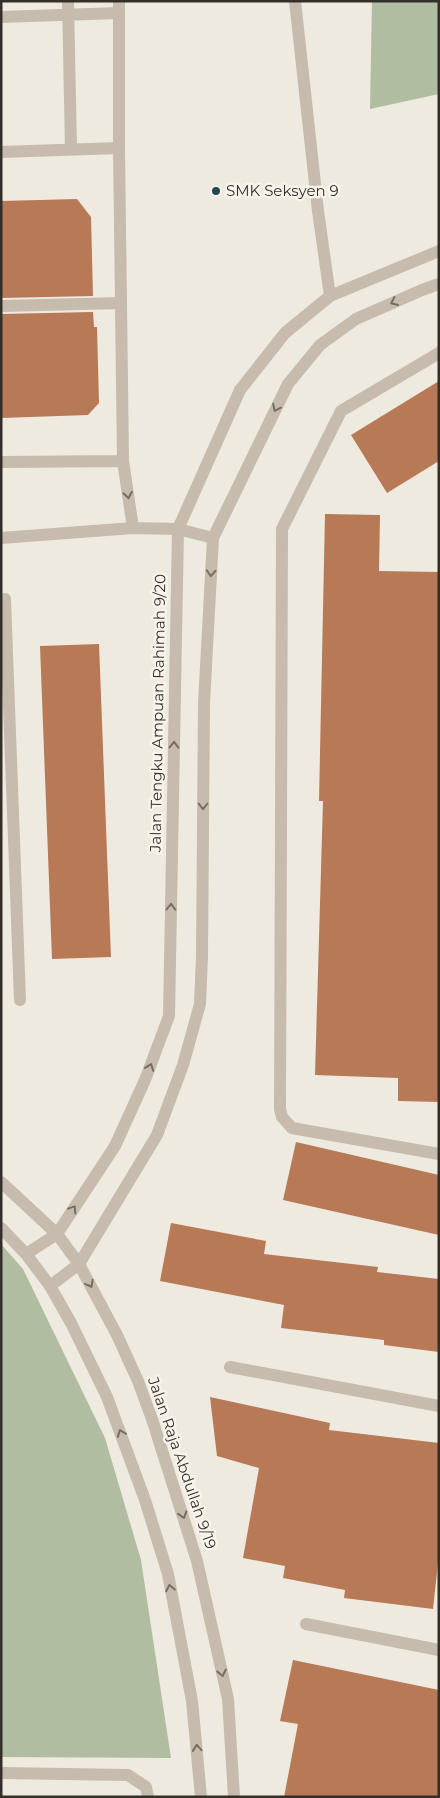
<svg xmlns="http://www.w3.org/2000/svg" width="440" height="1798" font-family="Montserrat,sans-serif">
	<style>
		.green { fill: #b0bda0 }
		.building { fill: #b77956 }
		.lines { fill: none; stroke-linecap: round; stroke-linejoin: round }
		.service { stroke: #c6bbac; stroke-width: 12 }
		.minor { stroke: #c6bbac; stroke-width: 12 }
		.tertiary { stroke: #c6bbac; stroke-width: 12 }
		.oneway { stroke: #766e64 }
		.poi-dot { fill: #254952; stroke: #f8f3eb; stroke-width: 2 }
		.labels { text-anchor: middle; stroke-width: 5; stroke-linejoin: round; paint-order: stroke }
		.poi-label { font-size: 15px; fill: #352f2a; stroke: #f8f3eb; text-anchor: start }
		.street-label { font-size: 15px; fill: #352f2a; stroke: #f8f3eb }
	</style>
	<rect width="100%" height="100%" fill="#efeadf"/>
	<path class="green" d="M372 1H439V94L370 109Z
		M1 1244 23 1269 105 1438 141 1560 171 1758 1 1757Z"/>
	<path class="building" d="M77 199 91 217 93 296 1 298V201Z
		M93 312 94 327H97L99 403 88 415 1 418V314Z
		M439 381V461L387 493 351 435Z
		M325 514 380 515 379 571 439 572V1102L398 1101V1078L315 1075 323 801H319Z
		M99 644 111 957 52 959 40 646Z
		M296 1142 439 1175V1235L283 1200Z
		M171 1223 266 1241 264 1254 378 1267 377 1272 439 1279V1352L384 1345V1340L281 1328 284 1305 160 1281Z
		M210 1397 330 1423 329 1430 439 1443V1554L433 1609 344 1598 345 1590 283 1578 285 1566 243 1558 259 1468 217 1456Z
		M293 1660 439 1690V1797H284L298 1724 280 1721Z"/>
	<g class="lines">
		<path class="service" d="M68 1 71 149
			M119 1V148
			M295 1 318 211 330 296
			M1 17 119 13
			M1 306 121 303
			M5 599 20 1000
			M1 1773 128 1775 146 1787 148 1797"/>
		<path class="minor" d="M1 152 119 148 123 461 133 528
			M439 353 341 411 282 529 280 1109 282 1117 292 1128 439 1154
			M1 462 123 461
			M1 538 133 528 178 529 213 538
			M230 1367 439 1406
			M306 1624 439 1650"/>
		<path class="tertiary" d="M1 1182 57 1234 79 1264 117 1335 138 1381 152 1419 197 1561 228 1699 234 1797
			M1 1228 26 1254 50 1286 71 1323 107 1397 145 1500 168 1574 192 1701 201 1797
			M26 1254 57 1234 115 1146 145 1080 169 1016 178 529 240 390 285 333 330 296 439 251
			M50 1286 79 1264 157 1135 183 1065 200 1004 202 956 204 703 213 538 288 384 320 345 356 319 422 290 439 284"/>
	</g>
	<defs><path id="oneway-chevron" d="M-2-3.5L2.5 0L-2 3.5" fill="none" stroke-width="1.6" stroke-linecap="round" stroke-linejoin="round" transform="scale(1.25)"/></defs>
	<g class="oneway">
		<use href="#oneway-chevron" transform="translate(394 302) rotate(156)"/>
		<use href="#oneway-chevron" transform="translate(276 408) rotate(116)"/>
		<use href="#oneway-chevron" transform="translate(128 495) rotate(81)"/>
		<use href="#oneway-chevron" transform="translate(211 573) rotate(93)"/>
		<use href="#oneway-chevron" transform="translate(174 745) rotate(-89)"/>
		<use href="#oneway-chevron" transform="translate(203 806) rotate(90)"/>
		<use href="#oneway-chevron" transform="translate(171 907) rotate(-89)"/>
		<use href="#oneway-chevron" transform="translate(150 1067) rotate(-70)"/>
		<use href="#oneway-chevron" transform="translate(73 1209) rotate(-56)"/>
		<use href="#oneway-chevron" transform="translate(90 1284) rotate(61)"/>
		<use href="#oneway-chevron" transform="translate(121 1433) rotate(-111)"/>
		<use href="#oneway-chevron" transform="translate(183 1515) rotate(73)"/>
		<use href="#oneway-chevron" transform="translate(170 1588) rotate(-101)"/>
		<use href="#oneway-chevron" transform="translate(222 1673) rotate(78)"/>
		<use href="#oneway-chevron" transform="translate(197 1748) rotate(-95)"/>
	</g>
	<circle class="poi-dot" cx="216" cy="191" r="5"/>
	<g class="labels">
		<g class="poi-label">
			<text x="226" y="196">SMK Seksyen 9</text>
		</g>
		<g class="street-label">
			<text transform="translate(158 713) rotate(-89)" y="5">Jalan Tengku Ampuan Rahimah 9/20</text>
			<text transform="translate(182 1463) rotate(71)" y="5">Jalan Raja Abdullah 9/19</text>
		</g>
	</g>
	<rect width="440" height="1798" fill="none" stroke="#352f2a" stroke-width="5"/>
</svg>
